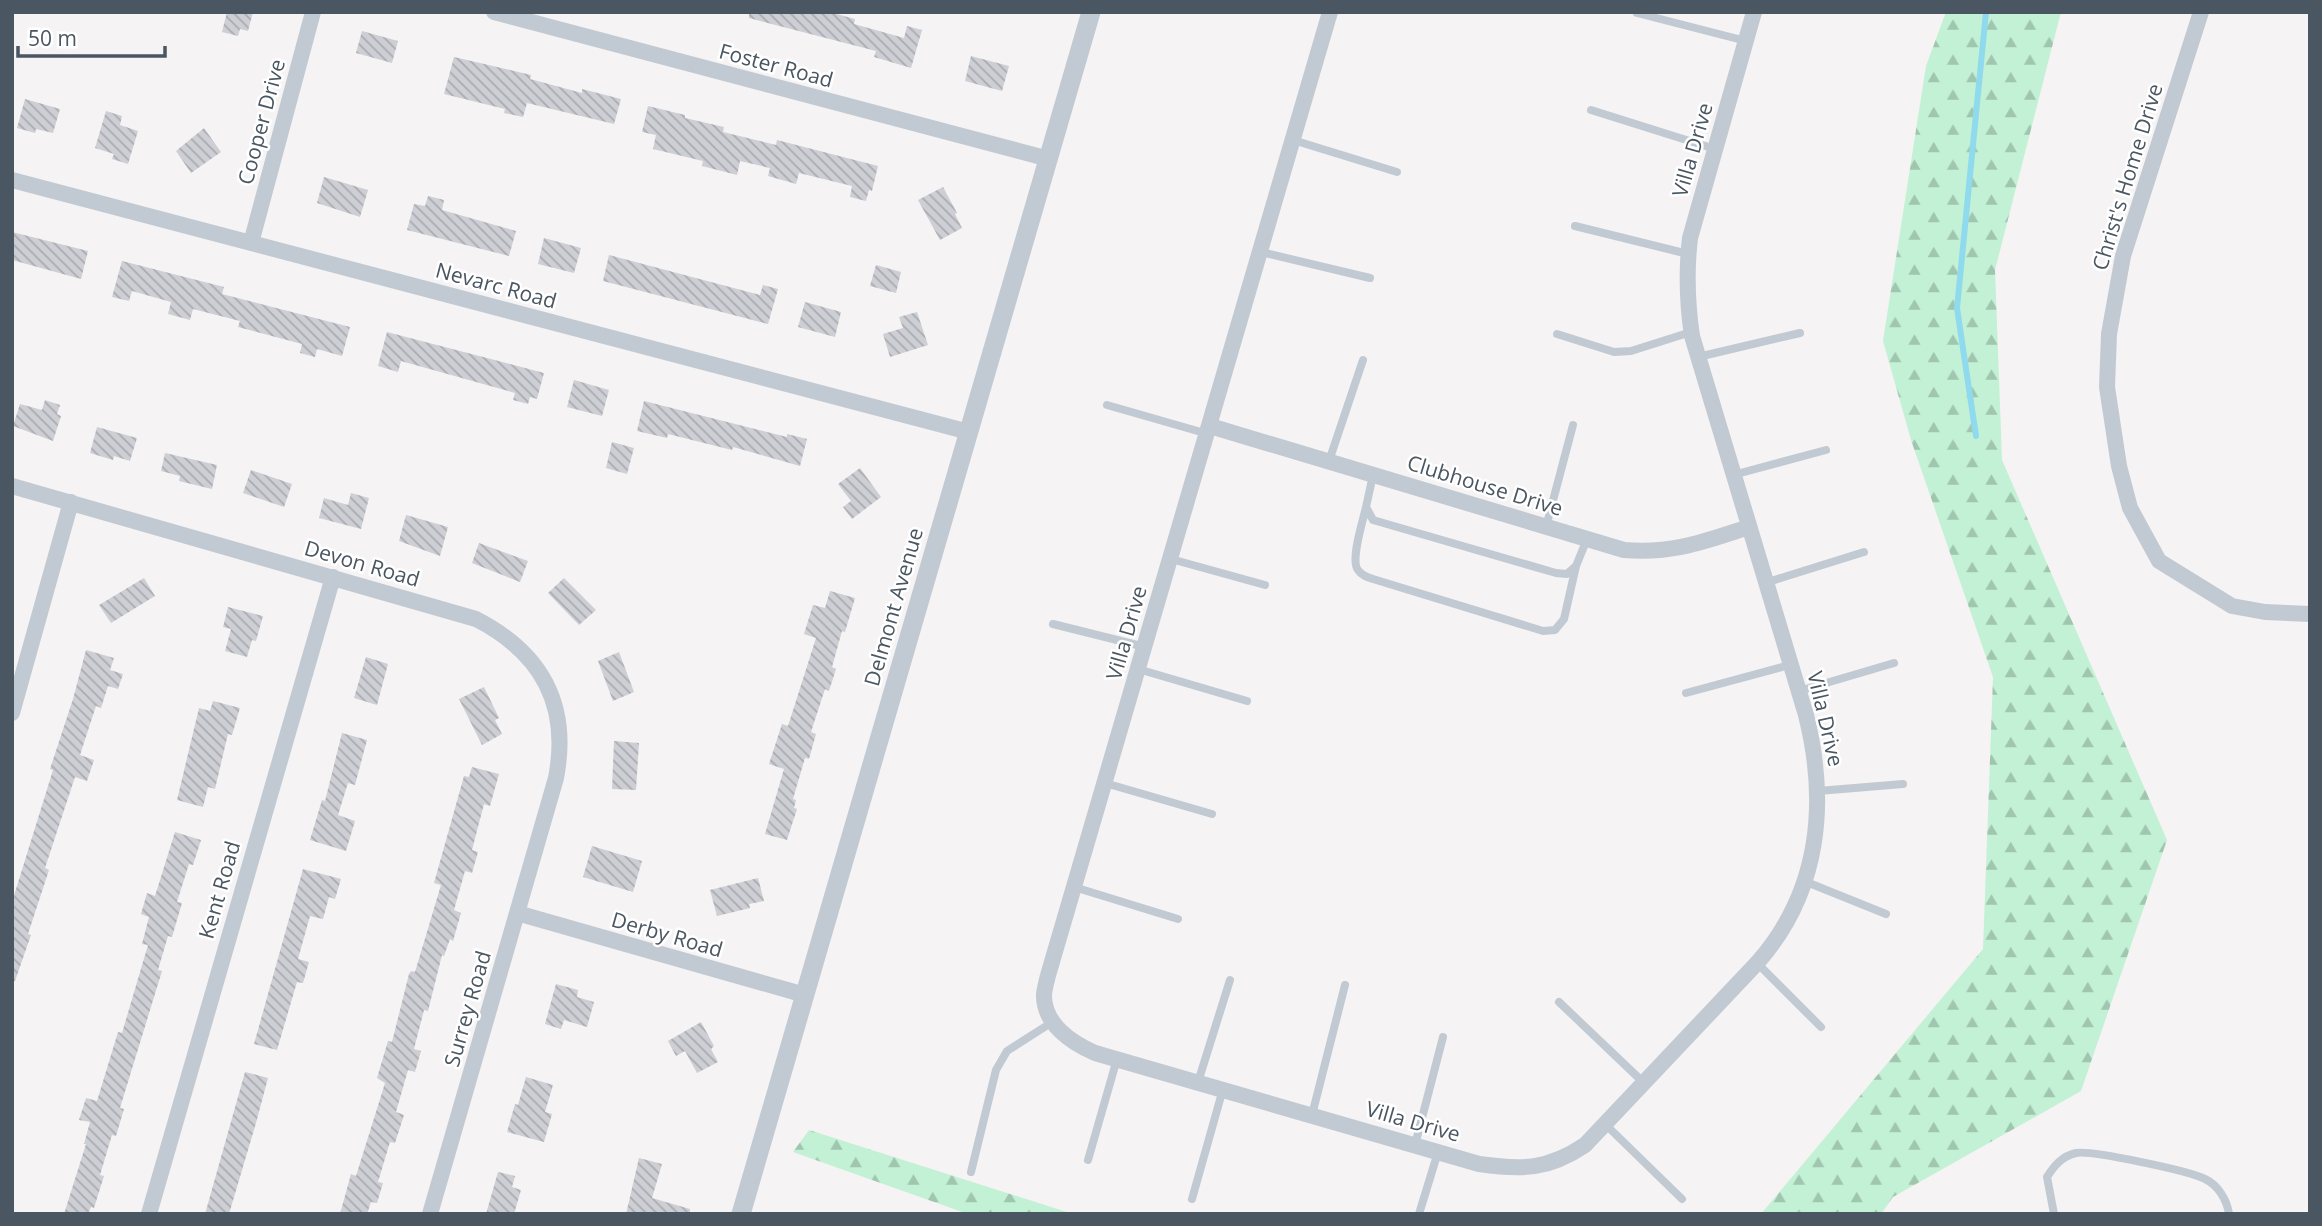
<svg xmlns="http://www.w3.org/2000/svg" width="2322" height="1226" font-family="'Open Sans',sans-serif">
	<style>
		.forest { fill: url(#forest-firs) }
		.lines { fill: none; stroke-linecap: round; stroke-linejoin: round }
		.stream { stroke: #90daee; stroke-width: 6 }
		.building { fill: url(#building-back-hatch) }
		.service { stroke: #c1cad2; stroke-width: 8 }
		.minor { stroke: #c1cad2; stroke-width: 16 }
		.tertiary { stroke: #c1cad2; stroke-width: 19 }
		.labels { text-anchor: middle; stroke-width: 5; stroke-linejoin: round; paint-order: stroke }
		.street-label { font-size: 21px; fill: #4a5661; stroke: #fff }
	</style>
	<defs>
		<pattern id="forest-firs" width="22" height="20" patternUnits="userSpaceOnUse" patternTransform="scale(1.75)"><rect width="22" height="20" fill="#c3f1d5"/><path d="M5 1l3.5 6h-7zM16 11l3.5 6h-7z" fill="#a0c6b0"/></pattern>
		<pattern id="building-back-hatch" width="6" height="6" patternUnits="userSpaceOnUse" patternTransform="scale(1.75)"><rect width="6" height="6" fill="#cdcfd5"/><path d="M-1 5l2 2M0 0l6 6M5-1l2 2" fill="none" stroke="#a8abb0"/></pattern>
	</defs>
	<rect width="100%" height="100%" fill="#f5f3f3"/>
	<path class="forest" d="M1946 12H2061L1995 270 2002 460 2167 840 2081 1091 1893 1197 1881 1214H1761L1983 949 1993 677 1911 440 1883 341 1926 66Z
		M809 1130 1073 1214H968L793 1152Z"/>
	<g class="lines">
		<path class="stream" d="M1976 436 1957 308 1986 12"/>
	</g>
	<path class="building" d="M227 12H253L248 31 240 29 238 36 222 32Z
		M749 12H829L855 19 854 24 904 38 907 26 922 30 911 68 874 57 876 51 749 18Z
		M362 31 398 41 392 63 356 53Z
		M971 56 1009 66 1002 91 965 81Z
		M454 57 531 75 530 79 582 93V89L621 99 614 124 527 103 523 117 504 113 505 109 444 94Z
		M25 99 60 109 53 133 36 129 35 133 17 128Z
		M648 106 685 115V118L724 127 723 132 776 145 777 140 878 166 872 191 869 190 866 201 850 197 852 186 799 173 796 184 768 176 770 168 740 161 737 175 702 166 703 161 653 149 656 135 642 132Z
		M106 111 122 116 120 125 138 131 128 164 112 159 114 154 95 148Z
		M204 128 221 152 191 173 176 151Z
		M324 177 368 190 360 217 317 203Z
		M943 187 957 213 955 214 962 228 940 240 918 200Z
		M428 196 444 200 442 210 516 231 509 256 407 230 414 204 425 206Z
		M12 232 88 251 81 279 12 260Z
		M544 238 581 248 574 273 538 264Z
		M609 255 760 295 763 285 778 289 768 324 603 281Z
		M122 261 224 287 222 294 350 327 342 356 317 349 315 357 300 353 302 344 238 327 240 321 193 309 190 320 168 314 171 302 132 291 129 301 112 297Z
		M876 265 901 272 896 293 870 286Z
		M805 302 841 312 835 337 798 327Z
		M917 312 928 345 890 357 883 334 903 328 899 317Z
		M387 332 544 373 537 399 530 397 528 404 513 400 515 393 401 361 398 372 378 366Z
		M574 380 609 390 602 416 567 407Z
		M45 400 60 405 57 414 61 416 53 441 13 426 20 404 42 410Z
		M644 401 787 437V434L807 439 800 466 733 447 732 450 668 434 667 438 637 431Z
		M97 427 137 438 130 461 114 456 113 460 90 453Z
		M612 442 634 448 627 474 606 468Z
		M165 453 217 465 212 489 179 481 180 476 161 471Z
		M860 468 881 497 852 519 843 507 851 501 838 484Z
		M251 470 292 484 284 507 243 493Z
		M351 493 369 498 361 529 319 518 324 498 348 505Z
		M406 515 448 527 440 556 399 541Z
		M479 543 528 561 520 582 472 563Z
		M144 578 155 596 111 623 99 605Z
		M564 578 596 610 579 625 548 593Z
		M830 591 855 598 845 632 842 631 832 667 836 669 829 691 825 689 811 732 816 734 809 759 805 758 793 799 796 800 794 808 797 809 787 840 765 834 784 769 769 764 782 724 788 726 816 638 804 634 813 605 825 608Z
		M228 607 263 616 256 641 252 640 247 657 225 651 231 629 223 627Z
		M86 650 114 658 110 670 123 674 118 689 108 686 101 708 96 706 80 755 94 760 87 781 75 777 45 868 49 870 28 934 31 935 15 981H12V902L53 770 50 769 73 699Z
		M619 652 634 692 613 701 598 661Z
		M366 657 388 664 377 705 354 698Z
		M484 687 499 718 495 720 502 734 482 745 459 699Z
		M213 701 240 708 232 735 228 734 215 789 208 787 203 807 177 800 199 708 210 711Z
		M342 733 367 740 355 785 348 783 338 815 355 821 346 851 310 840 322 800 325 801Z
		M614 741 639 743 636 790 612 789Z
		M472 767 499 774 490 806 484 804 472 850 478 852 472 873 465 871 454 910 461 913 453 941 450 939 444 956 442 955 428 1011 424 1010 414 1049 421 1051 415 1072 408 1070 396 1112 404 1115 395 1143 390 1142 378 1182 383 1183 377 1203 371 1202 367 1214H340L351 1174 356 1176 385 1083 377 1078 388 1041 392 1042 409 974 411 971 415 972 441 885 434 883 464 776 469 777Z
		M175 832 201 840 193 865 189 864 177 902 182 903 172 937 168 936 158 970 162 971 120 1108 124 1109 116 1136 112 1135 100 1175 104 1176 94 1208 91 1207 88 1214H64L86 1144H84L90 1122 79 1120 86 1098 97 1101 118 1032 122 1033 148 945 142 944 149 917 141 914 147 893 155 896Z
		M592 846 642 861 633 892 583 877Z
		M303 869 341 879 335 899 329 897 323 919 310 916 298 959 309 962 303 983 297 982 277 1050 254 1044Z
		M758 878 764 901 749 904 750 908 717 916 710 890Z
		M556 984 578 990 577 997 594 1002 587 1027 564 1020 561 1029 545 1024Z
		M701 1022 714 1046 711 1049 718 1062 697 1073 685 1051 676 1056 668 1041Z
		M245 1072 268 1078 256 1123 229 1214H205Z
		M526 1077 553 1085 545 1112 552 1114 544 1142 507 1132 515 1104 518 1105Z
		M639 1158 662 1164 652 1198 690 1209V1214H626Z
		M498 1172 515 1176 512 1187 521 1190 514 1214H486Z"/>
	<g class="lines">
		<path class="service" d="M1637 13 1746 41
			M1591 110 1715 149
			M1293 140 1397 172
			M1575 226 1688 254
			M1261 252 1370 278
			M1557 334 1614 352 1631 351 1691 332
			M1698 357 1800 333
			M1107 405 1208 434
			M1329 461 1363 360
			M1373 475 1366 507 1373 520 1556 573 1567 574 1576 566 1587 539
			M1733 475 1826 450
			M1366 507C1363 521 1350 560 1358 570 1361 575 1367 577 1373 579L1543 631 1555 630 1564 619 1576 566
			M1546 527 1573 425
			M1171 559 1265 585
			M1765 583 1864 552
			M1053 624 1145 647
			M1138 669 1247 701
			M1799 691 1894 663
			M1686 693 1790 665
			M1105 783 1212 814
			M1818 791 1903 784
			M1804 881 1886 914
			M1074 887 1178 919
			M1757 963 1821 1027
			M1559 1002 1644 1083
			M1198 1082 1230 980
			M1312 1115 1345 985
			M1605 1124 1682 1199
			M1415 1145 1443 1037
			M1088 1160 1117 1059
			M971 1172 996 1070 1007 1051 1054 1021
			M1192 1199 1223 1089
			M1419 1214 1438 1152
			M2054 1214 2047 1177C2054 1166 2062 1156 2076 1153 2091 1150 2190 1171 2205 1179 2218 1185 2227 1200 2229 1214"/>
		<path class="minor" d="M494 12 1049 159
			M1330 12 1049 972C1047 979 1045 987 1044 994 1043 1024 1072 1043 1095 1053L1479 1164C1522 1170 1548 1170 1585 1145L1758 962C1820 891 1828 803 1806 715L1692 336C1687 302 1686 272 1690 238L1754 12
			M2201 12 2123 256 2109 334 2107 387 2119 466 2130 508 2159 561 2232 606 2265 612 2310 614
			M12 180 969 432
			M251 243 313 12
			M1210 426 1624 550C1672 554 1703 542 1749 527
			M12 486 476 619C542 653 570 705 556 778L430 1214
			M12 713 71 502
			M517 913 805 995
			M149 1214 333 577"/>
		<path class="tertiary" d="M741 1214 1091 12"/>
	</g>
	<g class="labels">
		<g class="street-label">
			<text transform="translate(776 66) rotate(15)" y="7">Foster Road</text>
			<text transform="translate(262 122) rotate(-75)" y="7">Cooper Drive</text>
			<text transform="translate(1693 150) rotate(-74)" y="7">Villa Drive</text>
			<text transform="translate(2128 177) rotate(-73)" y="7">Christ's Home Drive</text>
			<text transform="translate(496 286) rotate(15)" y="7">Nevarc Road</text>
			<text transform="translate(1485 486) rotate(17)" y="7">Clubhouse Drive</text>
			<text transform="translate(362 564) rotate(16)" y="7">Devon Road</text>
			<text transform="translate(894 607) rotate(-74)" y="7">Delmont Avenue</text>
			<text transform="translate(1127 633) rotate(-74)" y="7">Villa Drive</text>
			<text transform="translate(1825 719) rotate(77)" y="7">Villa Drive</text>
			<text transform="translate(220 890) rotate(-74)" y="7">Kent Road</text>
			<text transform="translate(667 935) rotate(16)" y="7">Derby Road</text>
			<text transform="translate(468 1009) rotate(-74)" y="7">Surrey Road</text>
			<text transform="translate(1413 1122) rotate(16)" y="7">Villa Drive</text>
		</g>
	</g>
	<rect width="2322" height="1226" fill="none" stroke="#4a5661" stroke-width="28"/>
	<path d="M18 46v10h147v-10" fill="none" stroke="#4a5661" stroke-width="3.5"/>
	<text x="28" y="46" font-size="21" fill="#4a5661" stroke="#ffffff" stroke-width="5" paint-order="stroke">50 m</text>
</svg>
